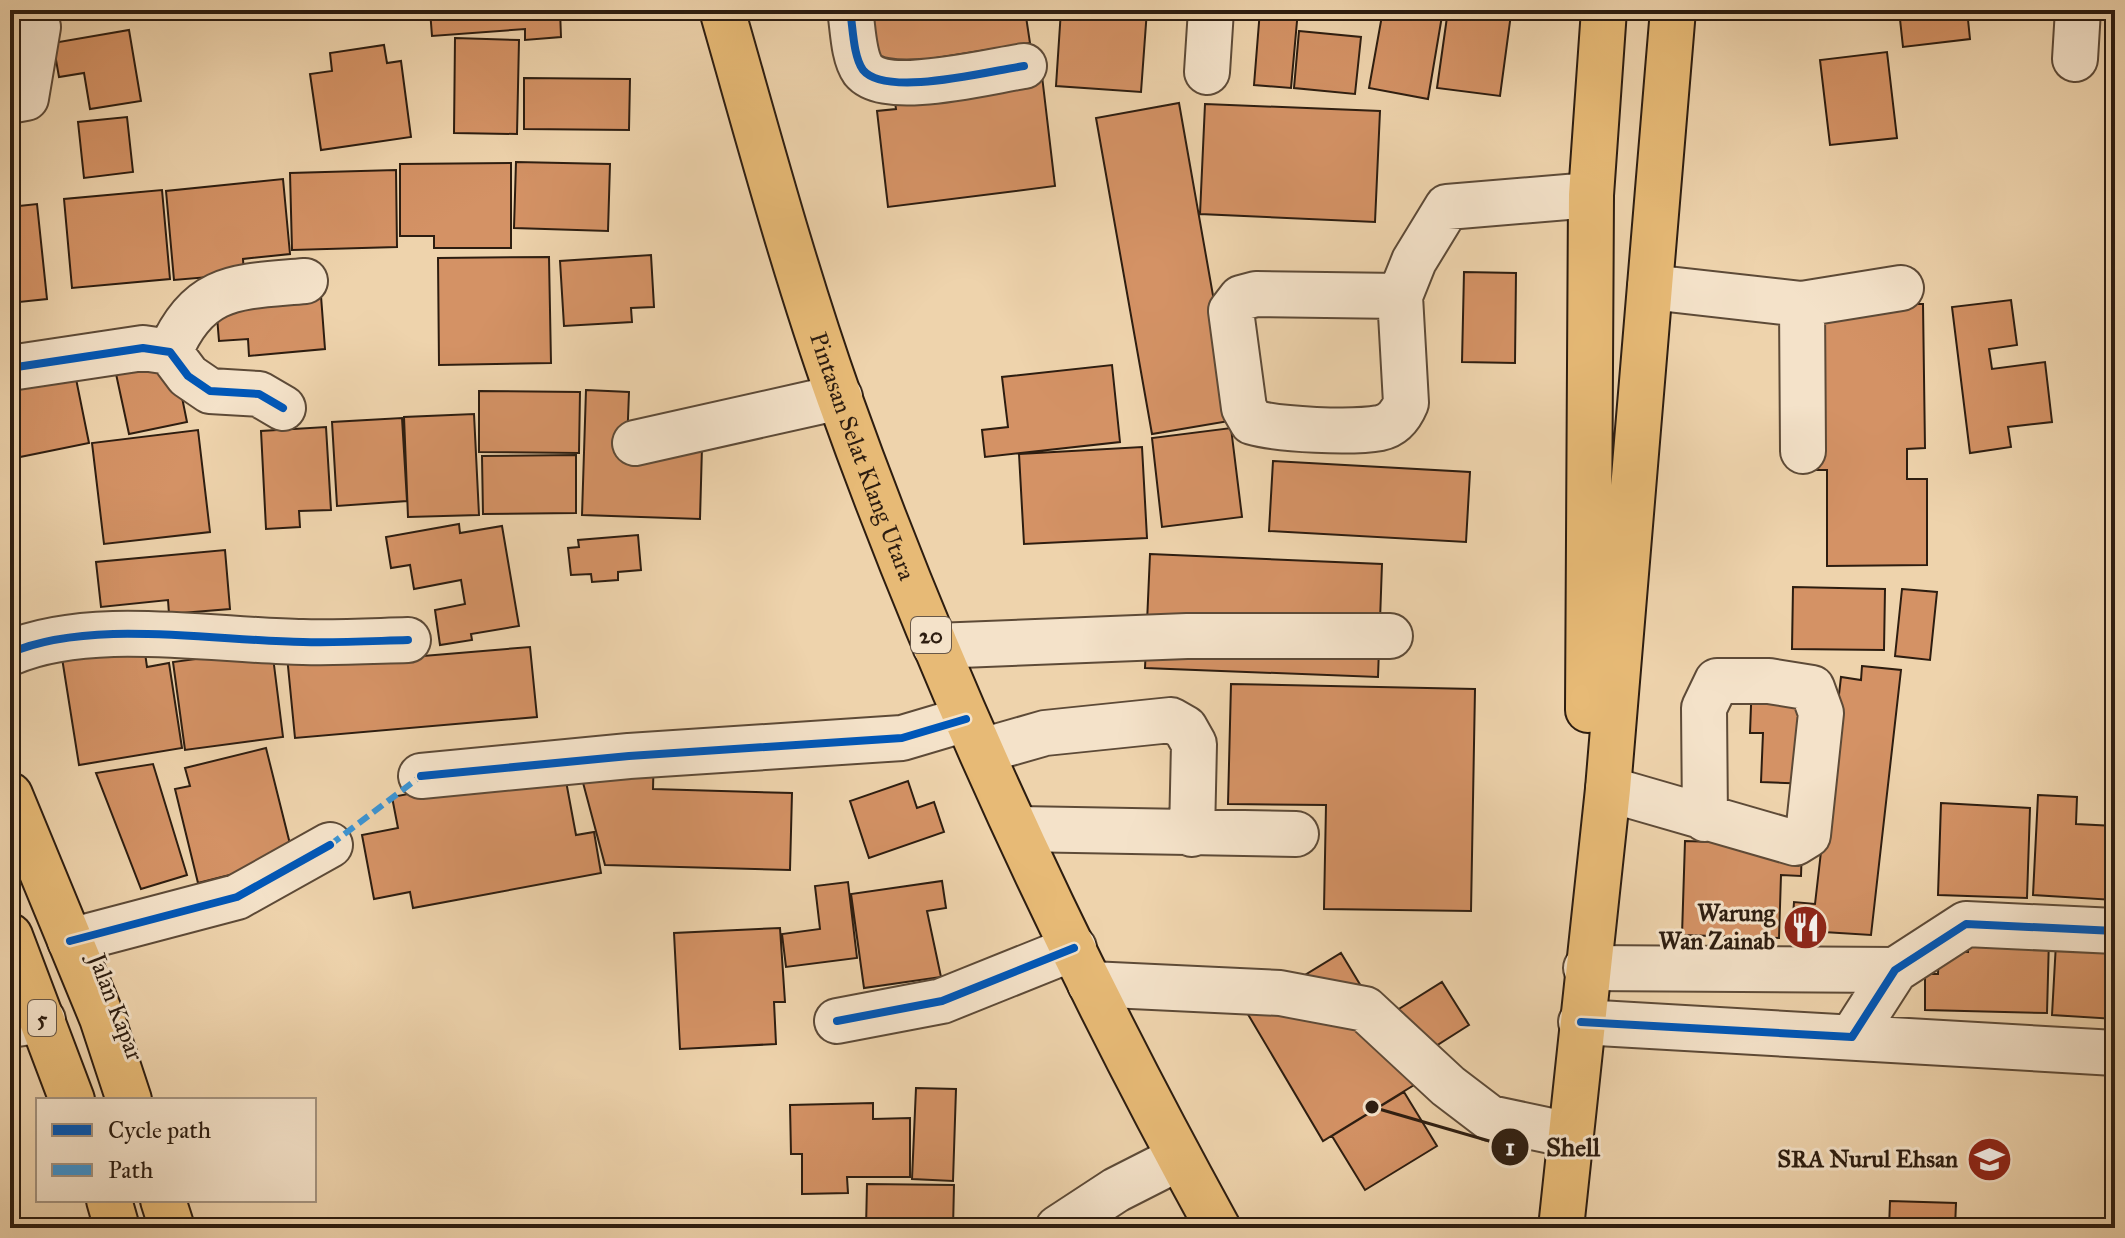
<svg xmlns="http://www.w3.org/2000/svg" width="2125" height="1238" font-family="'IM FELL Great Primer',serif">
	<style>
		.building { fill: #d49265; stroke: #2d1d10; stroke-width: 2 }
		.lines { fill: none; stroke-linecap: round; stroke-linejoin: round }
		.minor-casing { stroke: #5d4a37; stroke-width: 48 }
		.major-casing { stroke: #2d1d10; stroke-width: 48 }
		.highway-casing { stroke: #2d1d10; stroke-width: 48 }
		.minor { stroke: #f4e2c9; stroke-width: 44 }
		.major { stroke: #e7ba76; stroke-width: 44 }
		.highway { stroke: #e7ba76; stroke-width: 44 }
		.quiet { stroke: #3c94d3; stroke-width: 6; stroke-dasharray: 12 6; stroke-linecap: butt }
		.cycleway-casing { stroke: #f4e2c9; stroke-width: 13 }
		.cycleway { stroke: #0057b8; stroke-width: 8 }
		.labels { text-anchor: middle; stroke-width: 6; stroke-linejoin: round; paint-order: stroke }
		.shield { fill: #f4e2c9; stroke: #695848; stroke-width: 2 }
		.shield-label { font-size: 22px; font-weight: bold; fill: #2d1d10 }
		.street-label { font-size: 24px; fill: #2d1d10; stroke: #f4e2c9 }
		.poi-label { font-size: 24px; font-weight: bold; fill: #2d1d10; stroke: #f4e2c9; text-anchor: end }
		.leader { fill: none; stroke: #2d1d10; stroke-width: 3 }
		.callout-dot { fill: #2d1d10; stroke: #f4e2c9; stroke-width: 3 }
		.mark-label { font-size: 24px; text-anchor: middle; font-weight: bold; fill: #fff }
		.callout-label { font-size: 26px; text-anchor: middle; font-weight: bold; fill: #2d1d10; stroke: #f4e2c9; stroke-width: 6; stroke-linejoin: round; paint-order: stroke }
	</style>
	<rect width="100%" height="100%" fill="#eed3ac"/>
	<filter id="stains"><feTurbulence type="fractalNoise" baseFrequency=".0025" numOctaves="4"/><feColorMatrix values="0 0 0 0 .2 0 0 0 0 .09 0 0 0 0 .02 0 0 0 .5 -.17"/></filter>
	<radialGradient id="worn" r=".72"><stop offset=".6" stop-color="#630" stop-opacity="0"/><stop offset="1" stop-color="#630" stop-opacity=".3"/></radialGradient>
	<path class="building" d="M10 10H20L29 39 10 45Z
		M430 10H560L561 37 525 40V29L432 36Z
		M870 10H1025L1030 43 879 67Z
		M1061 10H1147L1141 92 1056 86Z
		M1260 10H1298L1291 88 1254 85Z
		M1383 10H1443L1428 99 1369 88Z
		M1448 10H1523L1522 15 1511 14 1500 96 1437 88Z
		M1899 10H1967L1970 39 1903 47Z
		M129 30 141 101 90 109 84 73 59 77 53 43Z
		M1299 31 1361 37 1355 94 1294 88Z
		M455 38 519 40 517 134 454 133Z
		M384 45 387 63 401 61 411 137 321 150 310 74 332 71 330 53Z
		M1887 52 1897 138 1830 145 1820 60Z
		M1042 76 1055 186 888 207 877 111 896 109 894 95Z
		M524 78 630 79 629 130 524 129Z
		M1179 103 1235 420 1152 434 1096 118Z
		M1205 104 1380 111 1375 222 1200 214Z
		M127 117 133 172 84 178 78 122Z
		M516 162 610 164 608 231 514 228Z
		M511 163V248H434V236H400V164Z
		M396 170 397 247 292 250 290 173Z
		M283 179 290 254 243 259 244 274 174 280 166 191Z
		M162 190 170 279 72 288 64 199Z
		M37 204 47 299 10 303V207Z
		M651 255 654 307 631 308 632 322 564 326 560 261Z
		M549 257 551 363 439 365 438 258Z
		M1464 272 1516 273 1515 363 1462 362Z
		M321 296 325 349 249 356 248 339 219 341 216 304Z
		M2011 300 2017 345 1989 349 1992 369 2045 362 2052 422 2008 427 2011 447 1970 453 1952 307Z
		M1813 304H1923L1925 448 1907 449V479H1927V565L1827 566V470H1815Z
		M172 348 187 422 129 434 113 360Z
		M72 359 89 443 20 457 10 407V372Z
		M1112 365 1120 442 985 457 982 430 1008 427 1002 377Z
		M586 390 629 392 627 445 702 447 700 519 582 515Z
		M479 391 580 392 579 453 479 452Z
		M474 414 479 515 408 517 404 417Z
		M402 418 407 501 337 506 332 422Z
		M326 427 331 510 299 511 300 527 266 529 261 431Z
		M1231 428 1242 517 1162 527 1152 438Z
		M198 430 210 532 104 544 92 443Z
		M1142 447 1147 538 1024 544 1019 454Z
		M576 455V513L483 514 482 456Z
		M1273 461 1470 472 1466 542 1269 531Z
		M459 524 460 533 502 526 519 626 471 634 472 640 440 645 435 610 465 604 461 580 414 589 410 565 391 568 386 537Z
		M638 535 641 570 618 572V580L592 582 591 574 571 575 568 548 579 547 578 540Z
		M225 550 230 609 169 614 168 600 101 607 96 562Z
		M1150 554 1382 564 1378 677 1145 668Z
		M1793 587 1885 589 1884 650 1792 649Z
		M1902 589 1937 592 1930 660 1895 656Z
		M144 646 147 667 169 663 182 748 79 765 62 658Z
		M530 647 537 717 295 738 287 656 411 657Z
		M272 649 283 737 185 750 173 662Z
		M1862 666 1901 670 1871 935 1792 930 1794 902 1815 904 1841 677 1861 680Z
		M1752 679 1816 682 1812 784 1761 782 1763 733H1750Z
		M1231 684 1475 689 1471 911 1324 909 1326 805 1228 804Z
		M266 748 290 844 269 865 198 883 175 789 190 786 185 768Z
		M574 749 654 750 653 789 792 793 790 870 605 865Z
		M153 764 187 875 141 889 96 773Z
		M563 765 576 835 594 832 601 873 413 908 410 892 374 899 362 835 398 828 392 797Z
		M908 781 917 808 934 802 944 832 869 858 850 801Z
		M2038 795 2077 797 2076 824 2115 826 2114 900 2033 895Z
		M1941 803 2030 808 2027 898 1938 895Z
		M1685 841 1802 845 1801 876 1781 875 1779 938 1682 935Z
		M942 881 946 908 927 911 941 977 864 988 851 894Z
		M848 882 857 958 786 967 782 934 820 929 815 886Z
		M780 928 785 1002H774L776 1044 680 1049 674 933Z
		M1968 935 2049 938 2047 1013 1925 1010V974H1938L1939 951 1968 952Z
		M2056 943 2115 946V1019L2052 1015Z
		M1341 953 1419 1082 1323 1141 1246 1011Z
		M1442 982 1469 1025 1420 1056 1394 1012Z
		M916 1088 956 1089 953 1181 912 1179Z
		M1404 1092 1437 1146 1365 1190 1332 1136Z
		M873 1103V1119L910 1118V1177H847L848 1193 802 1194V1154H791L790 1105Z
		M867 1184 954 1185 953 1228H866Z
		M1890 1201 1956 1203 1955 1228H1889Z"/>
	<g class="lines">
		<defs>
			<path id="minor" d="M850 10C853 27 853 56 863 70 886 98 989 71 1024 66
				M2075 59 2078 10
				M1207 72 1211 10
				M10 101 26 98 38 27 33 10
				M1650 287 1802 304 1901 288
				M1400 296 1256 294 1241 298 1231 311 1244 408 1252 422C1279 430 1352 433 1380 428 1394 425 1401 415 1406 403L1400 296 1414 261 1447 207 1591 195
				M1802 304 1803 451
				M170 352C199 283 239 287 305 281
				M10 368 143 348 170 352 188 376 210 391 259 394 283 408
				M635 443 840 397
				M935 646 1187 636H1390
				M10 653C90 618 216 641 303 642 338 643 373 641 408 640
				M982 751 1045 733 1171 720 1185 728 1194 744 1192 834
				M421 776 629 756 902 738 966 719
				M1608 789 1795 843 1808 835 1821 713 1812 688 1769 681H1717L1704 708 1705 819
				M1019 829 1296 834
				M70 941 237 897 330 845
				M1586 968 1895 970
				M1090 984 1280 993 1365 1009 1448 1086 1490 1118 1570 1135
				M837 1021 942 1001 1074 948
				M1581 1022 2115 1053
				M10 1025 43 1020
				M1852 1037 1895 970 1966 924 2115 931
				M1058 1228 1116 1190 1179 1158"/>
			<path id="major" d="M1588 710 1591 195 1604 10
				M1561 1228 1608 789 1673 10"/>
			<g id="highway">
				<path id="s1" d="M722 10C759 139 794 270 839 397 941 682 1072 963 1218 1228"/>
				<path d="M10 795 102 1018 129 1100"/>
				<path d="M10 936 72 1100"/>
				<path d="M109 1200 117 1228"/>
				<path d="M163 1200 172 1228"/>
			</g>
		</defs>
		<use href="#minor" class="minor-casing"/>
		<use href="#major" class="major-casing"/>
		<use href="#highway" class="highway-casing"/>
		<use href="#minor" class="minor"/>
		<use href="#major" class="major"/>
		<use href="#highway" class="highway"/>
		<path class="quiet" d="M330 845 421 776"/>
		<defs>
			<path id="cycleway" d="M850 10C853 27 853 56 863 70 886 98 989 71 1024 66
				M10 368 143 348 170 352 188 376 210 391 259 394 283 408
				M10 653C90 618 216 641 303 642 338 643 373 641 408 640
				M421 776 629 756 902 738 966 719
				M70 941 237 897 330 845
				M837 1021 942 1001 1074 948
				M1581 1022 1852 1037 1895 970 1966 924 2115 931"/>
		</defs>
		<use href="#cycleway" class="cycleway-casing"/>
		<use href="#cycleway" class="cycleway"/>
	</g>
	<defs>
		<symbol id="restaurant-disc" viewBox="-11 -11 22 22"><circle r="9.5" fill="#8f2418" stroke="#f4e2c9"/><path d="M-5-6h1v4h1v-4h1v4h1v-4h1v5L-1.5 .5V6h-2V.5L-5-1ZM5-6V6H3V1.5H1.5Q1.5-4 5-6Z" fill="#fff"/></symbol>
		<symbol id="school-disc" viewBox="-11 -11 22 22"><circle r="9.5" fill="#8f2418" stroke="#f4e2c9"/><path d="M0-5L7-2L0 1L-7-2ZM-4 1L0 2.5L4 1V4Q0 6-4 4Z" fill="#fff"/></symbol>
	</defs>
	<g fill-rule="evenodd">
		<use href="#restaurant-disc" x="1780" y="902" width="51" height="51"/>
		<use href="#school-disc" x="1964" y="1134" width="51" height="51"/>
	</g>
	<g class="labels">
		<g class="shield">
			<rect x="911" y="617" width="40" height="36" rx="6"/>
			<rect x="28" y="1000" width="28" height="36" rx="6"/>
		</g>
		<g class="shield-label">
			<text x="931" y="643">20</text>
			<text x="42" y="1026">5</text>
		</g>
		<g class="street-label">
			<text dy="8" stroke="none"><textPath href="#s1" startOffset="468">Pintasan Selat Klang Utara</textPath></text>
			<text transform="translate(116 1007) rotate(69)" y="8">Jalan Kapar</text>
		</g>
		<g class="poi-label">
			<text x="1775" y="921">Warung<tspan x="1775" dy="28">Wan Zainab</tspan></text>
			<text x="1958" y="1167">SRA Nurul Ehsan</text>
		</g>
	</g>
	<path class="leader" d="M1372 1107L1510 1147"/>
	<g class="callout-dot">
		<circle cx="1372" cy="1107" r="8"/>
		<circle cx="1510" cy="1147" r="20"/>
	</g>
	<g class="mark-label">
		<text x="1510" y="1155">1</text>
	</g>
	<g class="callout-label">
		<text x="1573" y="1156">Shell</text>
	</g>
	<rect width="2125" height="1238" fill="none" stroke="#eed3ac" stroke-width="40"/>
	<rect x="12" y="12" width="2101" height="1214" fill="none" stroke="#2d1d10" stroke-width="4"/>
	<rect x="20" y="20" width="2085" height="1198" fill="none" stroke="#2d1d10" stroke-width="2"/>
	<rect x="36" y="1098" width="280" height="104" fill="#f4e2c9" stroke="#a4937f" stroke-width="2"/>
	<rect x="52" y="1124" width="40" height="12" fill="#0057b8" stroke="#a4937f" stroke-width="2"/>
	<text x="108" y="1138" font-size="24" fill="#2d1d10">Cycle path</text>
	<rect x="52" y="1164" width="40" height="12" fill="#3c94d3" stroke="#a4937f" stroke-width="2"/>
	<text x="108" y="1178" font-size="24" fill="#2d1d10">Path</text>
	<rect width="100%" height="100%" filter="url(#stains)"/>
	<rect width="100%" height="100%" fill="url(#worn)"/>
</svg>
